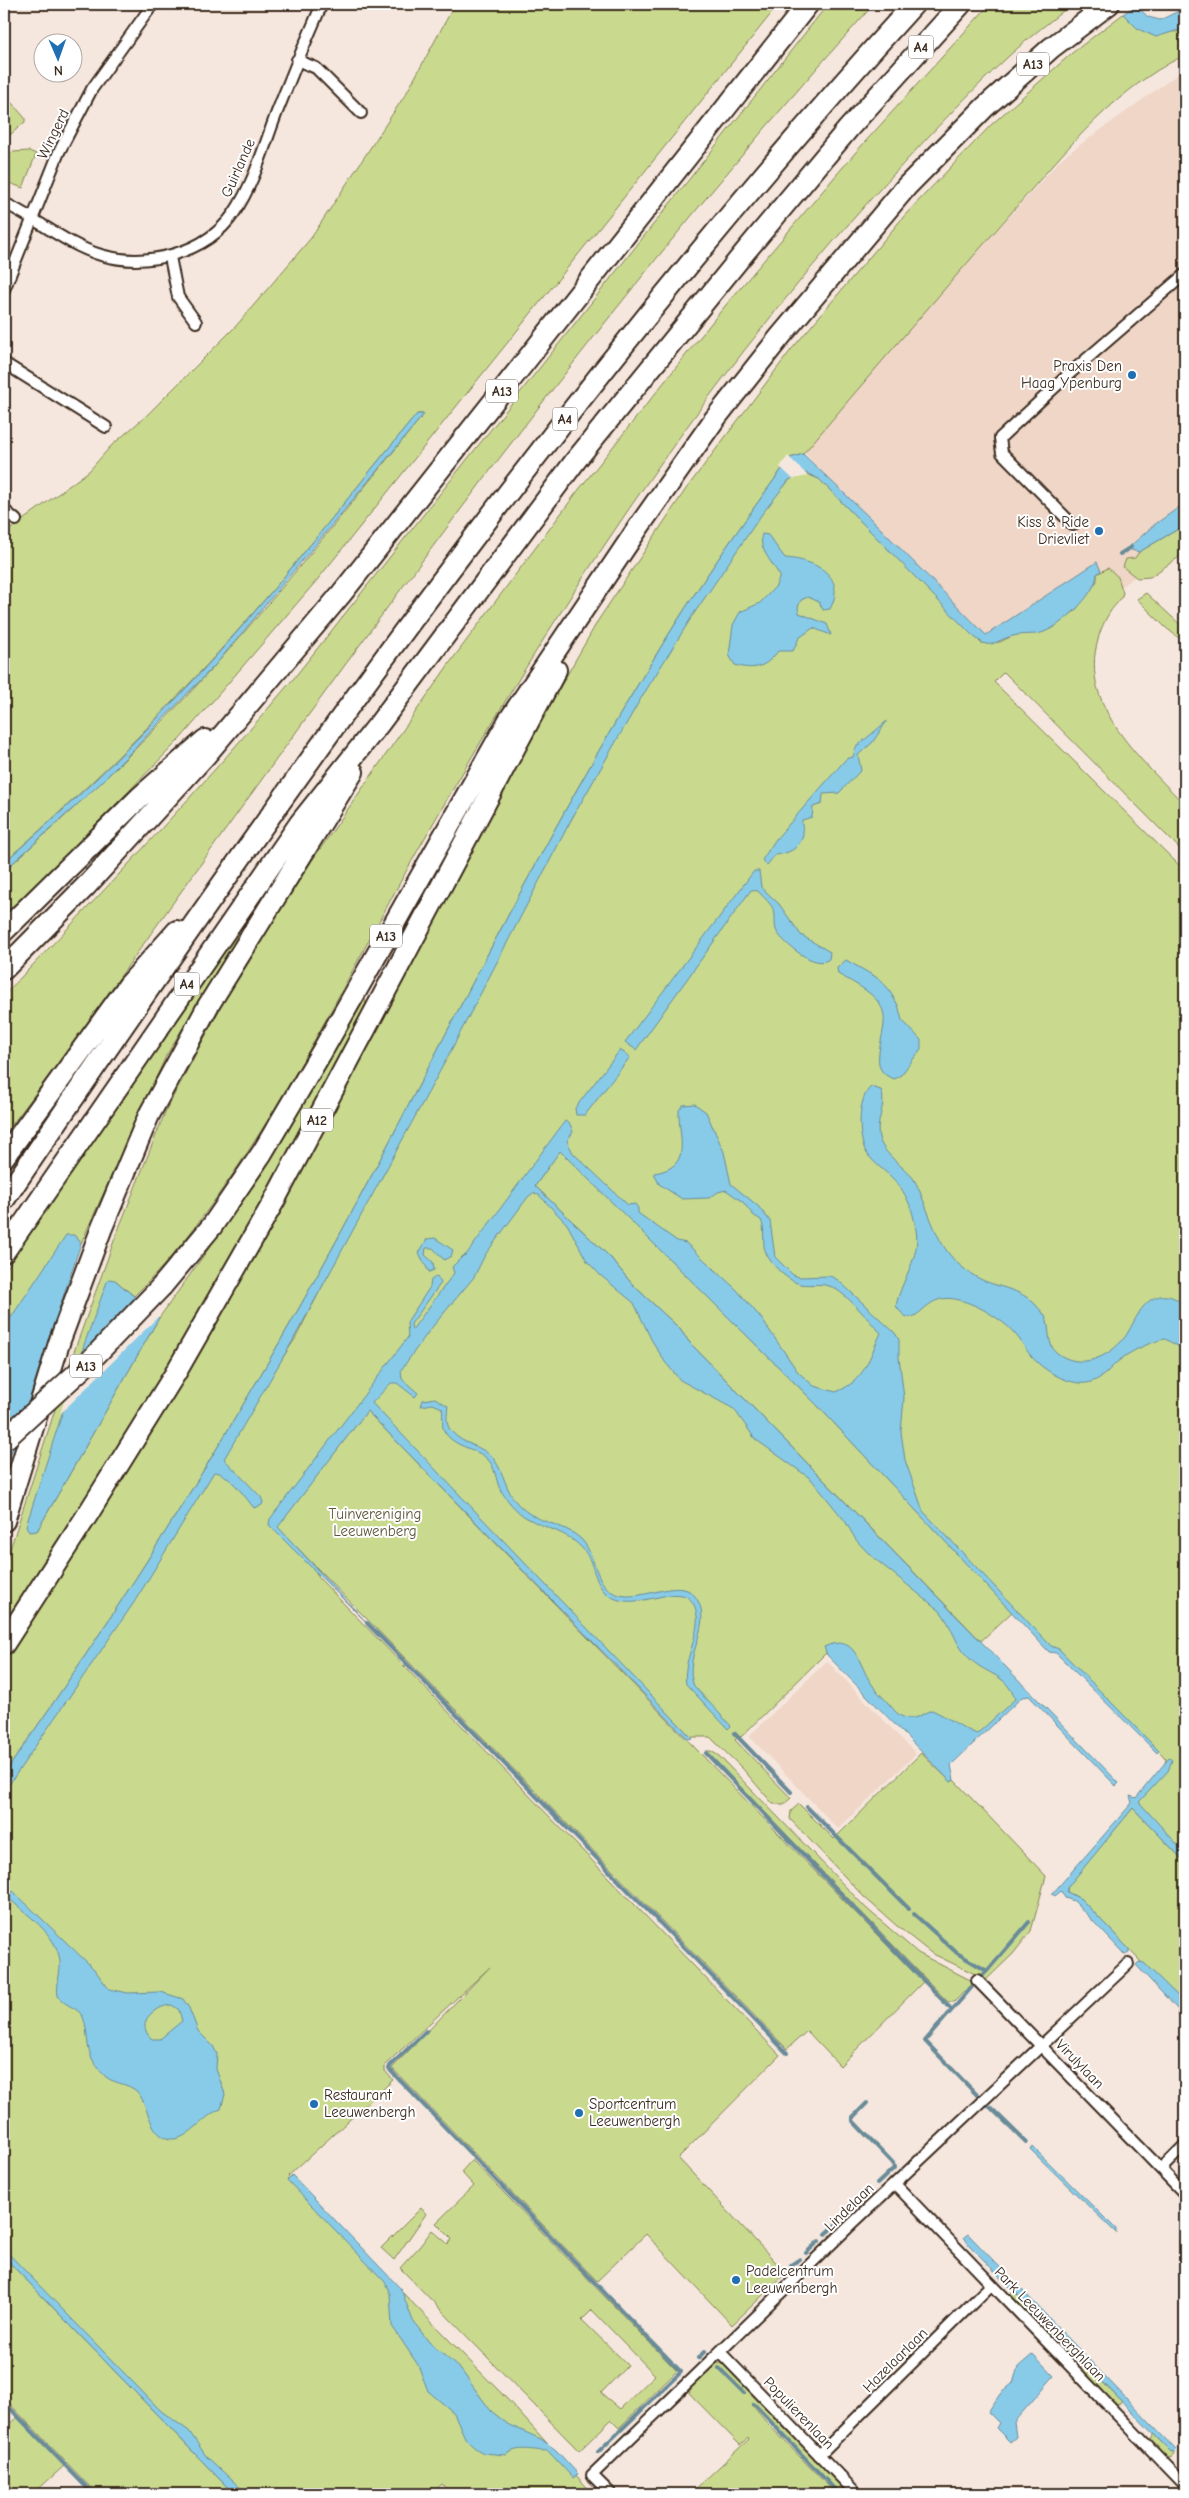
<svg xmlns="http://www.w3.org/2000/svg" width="1189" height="2498" font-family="'Comic Neue',sans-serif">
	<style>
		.built { fill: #efd6c7 }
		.green { fill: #c9da8e; stroke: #828256; fill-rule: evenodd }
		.water { fill: #88cbe9; stroke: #698b98; fill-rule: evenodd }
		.pier { fill: #f6e7de }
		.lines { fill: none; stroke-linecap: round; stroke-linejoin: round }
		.stream { stroke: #698b98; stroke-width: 4 }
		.street-casing { stroke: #3b2a1e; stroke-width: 14 }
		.highway-casing { stroke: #3b2a1e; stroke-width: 24 }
		.street { stroke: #fff; stroke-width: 10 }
		.highway { stroke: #fff; stroke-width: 20 }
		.highway-bridge-casing { stroke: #3b2a1e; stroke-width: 24; stroke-linecap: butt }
		.highway-bridge { stroke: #fff; stroke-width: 20 }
		.poi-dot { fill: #1f6fb2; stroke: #fff; stroke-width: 2 }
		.labels { text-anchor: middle; stroke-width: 4; stroke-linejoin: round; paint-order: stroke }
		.shield { fill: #fff; stroke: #766a62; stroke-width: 1 }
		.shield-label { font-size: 14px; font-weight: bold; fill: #3b2a1e }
		.street-label { font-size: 15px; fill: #3b2a1e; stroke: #fff }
		.poi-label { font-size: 15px; fill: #3b2a1e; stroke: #fff; text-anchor: start }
		.park-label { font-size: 15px; fill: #5e563a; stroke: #fff }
	</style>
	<rect width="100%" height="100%" fill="#f6e7de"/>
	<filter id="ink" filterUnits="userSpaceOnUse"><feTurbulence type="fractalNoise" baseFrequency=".02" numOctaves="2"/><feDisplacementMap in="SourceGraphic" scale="10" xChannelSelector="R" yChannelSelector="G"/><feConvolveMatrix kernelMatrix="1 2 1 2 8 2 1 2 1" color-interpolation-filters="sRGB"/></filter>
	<g filter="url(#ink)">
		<path class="built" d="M1185 69V540L1007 670 800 448 1063 157Z
			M827 1661 916 1754 838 1829 749 1736Z"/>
		<path class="green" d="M455 4H779L318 579 180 739 4 918V871C79 805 152 736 218 662 289 582 356 497 424 414H417C370 470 325 528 278 584 194 684 102 777 4 862V534L89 471 111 446 146 416 236 326 311 238 407 92Z
			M828 4H874C573 337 315 705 54 1069L4 1135V995C104 891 202 788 294 678Z
			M990 4H1072C1051 21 1029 37 1010 55 960 101 915 151 870 200 695 394 552 615 423 841 361 951 306 1066 235 1171 204 1216 174 1258 134 1296L115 1280 37 1531 159 1318 264 1171 365 999 366 1004C312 1107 258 1212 200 1313 139 1419 70 1521 4 1623V1568L71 1360 115 1238 166 1110 231 988 311 862 449 664 577 492 720 312 855 153Z
			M1123 14 1138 29 1177 32 1185 28V55C1108 92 1053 166 998 228 932 303 867 378 803 454L790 458C746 518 703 579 664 642 544 834 446 1039 338 1238 237 1423 125 1602 4 1774V1661L107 1504 177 1388 504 785 599 619 686 489 791 350 905 215 992 124 1072 53Z
			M11 102 25 118V122L4 140V105Z
			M29 151 36 154 23 188 4 181V158L13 152Z
			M804 473 819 479 981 643 1000 642 1014 635 1046 631 1075 611 1097 581V574L1108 568 1118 577 1123 593C1121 601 1114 605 1110 612 1105 620 1100 630 1098 640 1078 706 1144 762 1185 805V854L1004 672 994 682 1185 871V1857L1133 1804 1164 1767 1166 1759 1159 1751 1058 1651 1050 1649 808 1392 557 1144 530 1182 1025 1692 946 1767 828 1651 741 1737 738 1736 735 1740 791 1798 784 1804H773L742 1768 710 1737H691L362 1399 272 1523 313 1567 319 1578 780 2055 678 2158 786 2273 732 2325 646 2234 597 2281 392 2068 490 1967 385 2065V2071L393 2080 288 2176 507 2399 593 2494H451L442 2484 431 2494H236L4 2254V1783L295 1339 452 1035 676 630 775 487 780 491 793 476Z
			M1185 525V553L1150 577 1137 578 1123 567 1126 559 1135 558 1139 552Z
			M1146 593 1185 629V643L1165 627 1137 599Z
			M242 925H245L166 1056 81 1243 74 1235 4 1328V1272Z
			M560 1150 816 1404 1012 1612 981 1641 690 1343 679 1328 632 1284 610 1257 535 1186Z
			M367 1411 923 1982 840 2066 807 2031 787 2049 277 1527Z
			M706 1751H711L719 1756 867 1909 918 1953 974 1982 954 2002H948Z
			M921 1753 951 1782 954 1780 1046 1876 1031 1931 1013 1954 985 1981 975 1974 931 1953 897 1926 864 1897 790 1819 791 1811 799 1804 834 1839Z
			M1133 1808 1185 1862V2003L1141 1962 1081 1899 1067 1892 1068 1885Z
			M472 2160 677 2371 619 2428 611 2420 579 2451 400 2268 420 2246 432 2230 448 2244 452 2239 436 2223 474 2186 461 2172ZM592 2310 655 2375 620 2409 601 2393 628 2365 582 2320Z
			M421 2208 426 2214 394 2260 381 2248Z
			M4 2257 234 2494H97L4 2398Z
			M1014 2291 1035 2311 1030 2317 1010 2296Z
			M1046 2323 1075 2354 1069 2358 1040 2328Z
			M722 2363 725 2365 850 2494H841L754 2403 752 2405 768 2424 836 2494H690L749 2439 748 2437 740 2445 689 2393 692 2386 715 2366 713 2364Z
			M1086 2365 1122 2402 1116 2406 1083 2372Z
			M17 2417 65 2465 33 2494H4V2429Z
			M1153 2434 1172 2453H1175L1172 2457 1168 2458 1151 2442Z"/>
		<path class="water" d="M1136 5 1148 17 1160 20 1185 8V28L1156 37 1138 29 1123 14Z
			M417 414H424L217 663 102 782 4 871V862C103 778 195 684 278 584 325 528 370 470 417 414Z
			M803 454 872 520 986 635 1097 562 1101 571 1097 574C1096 594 1063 625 1044 632 1034 636 1023 633 1013 636 991 641 992 653 971 634L819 479 806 473 789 480 762 514 693 615 640 700 571 820 446 1060 292 1342 224 1459 261 1497 263 1502 262 1505 254 1508C245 1497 228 1472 214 1472L135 1601 4 1792V1774C125 1602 237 1423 338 1238 446 1039 544 834 664 642 703 579 746 518 790 458Z
			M1185 503V525L1139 552 1127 549 1154 525Z
			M762 534 768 535 785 558C814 560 848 575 830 609L823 610 819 602 808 597 801 600 798 607 799 613 827 624 831 635 813 628 799 638 793 651H778C766 667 755 671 735 665L729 655 733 625 740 612 760 603 776 586 780 576C773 564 758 548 762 534Z
			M887 721 872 743 858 755 861 770 839 793 823 794 822 804 813 807 812 817 802 820C801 825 804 830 803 835 800 849 787 854 775 855L767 865 762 860 776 839 846 759 853 757 856 747Z
			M754 871H759L761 887 779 904 801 935 830 952 829 959C816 970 784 944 777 932 773 924 777 915 773 909 770 902 762 896 758 891L751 890 636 1050 625 1042Z
			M846 960 876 977 887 987 898 1005 902 1020 921 1040V1049L901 1075 895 1079C862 1071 890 1033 883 1011 877 993 853 983 838 974L837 968Z
			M620 1050 630 1057 585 1115H576L575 1108Z
			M871 1087 881 1090C888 1106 873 1123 880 1141 886 1156 903 1166 913 1178 918 1185 921 1195 924 1202 937 1235 944 1259 978 1278 997 1288 1020 1288 1035 1304 1038 1308 1043 1312 1045 1316 1051 1327 1046 1343 1056 1352 1079 1371 1109 1358 1125 1337 1132 1327 1138 1310 1148 1302 1161 1291 1179 1295 1185 1310V1350L1165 1339C1153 1341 1131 1351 1121 1359 1109 1368 1103 1380 1087 1383 1067 1385 1043 1370 1031 1356 1025 1349 1021 1340 1015 1334 1007 1324 993 1315 982 1309 970 1303 952 1295 938 1300 919 1306 913 1332 896 1306 901 1280 921 1257 916 1230 914 1216 910 1202 902 1190 894 1176 878 1168 868 1155 857 1141 857 1097 871 1087Z
			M695 1104 706 1112 724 1152 731 1184 758 1206 770 1221 775 1257 793 1275 799 1277 830 1276 838 1280 895 1333 899 1340V1357L904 1398 901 1432 905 1460 923 1511 1051 1646 1059 1649 1159 1751 1157 1753 1056 1653 1049 1652 816 1404 560 1151 535 1186 610 1257 632 1284 679 1328 690 1343 1119 1783 1116 1786 1029 1696 1022 1697 951 1765 954 1780 951 1782 827 1655 824 1647C856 1632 858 1664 871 1683 876 1691 883 1697 889 1704 894 1710 899 1717 907 1718 917 1720 924 1712 932 1710 948 1717 961 1728 977 1734L1015 1699C1006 1673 986 1675 969 1658 955 1645 952 1625 940 1611L870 1555 856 1540 845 1521 811 1479 755 1439 734 1409 680 1380 665 1362 651 1339 634 1303 600 1275 587 1261 567 1224 538 1194 533 1193 528 1197 485 1255 474 1277 429 1331 401 1370 402 1379 418 1393 415 1397 397 1383H391L372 1403 692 1738 688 1739 367 1411 278 1527 367 1623 269 1525 270 1519 408 1337 407 1322 430 1287 431 1280 437 1276 441 1283 411 1324 412 1330 454 1273 452 1267 463 1256 466 1255 565 1121 570 1124 573 1132 567 1141 573 1153 628 1205 635 1204 638 1208V1213L677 1241 686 1243 737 1290 761 1318 798 1372 814 1386 836 1392C866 1380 868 1359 881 1333 868 1320 850 1297 834 1288 823 1282 812 1286 800 1284 786 1280 766 1261 764 1246 763 1236 765 1230 761 1220L753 1215 743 1202 726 1190 718 1192 709 1198 682 1199 659 1184 654 1173C694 1167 678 1138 679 1110L683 1105Z
			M66 1235H74L81 1243 4 1475V1328Z
			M435 1238 453 1250 451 1256 444 1260 433 1248H426L425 1255 433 1262 434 1270 429 1272 419 1253 427 1239Z
			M108 1279 115 1280 159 1318 37 1531 29 1532 26 1526 85 1342Z
			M435 1398 448 1406C447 1415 445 1425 452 1432 463 1445 482 1445 493 1458 507 1475 504 1498 530 1514 546 1524 566 1525 581 1539 596 1554 594 1583 614 1593 638 1605 678 1576 694 1595 717 1622 681 1656 694 1686L731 1726 728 1729 686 1684C681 1658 707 1627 693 1603 679 1579 637 1615 608 1595 593 1584 595 1562 583 1549 567 1531 546 1529 527 1518 517 1513 504 1497 499 1487 496 1479 495 1469 490 1462 480 1448 457 1449 446 1434 440 1426 444 1417 442 1408L433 1404 421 1406 423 1400Z
			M1169 1758 1172 1760 1168 1771 1139 1802 1185 1853V1862L1133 1808 1067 1888V1892L1081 1899 1129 1949V1953L1125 1955 1074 1901 1065 1898 1061 1891 1055 1896 1052 1894 1132 1803 1130 1796 1136 1798Z
			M13 1891 94 1969 109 1989 128 1993 161 1992 183 1999 189 2008 198 2031 213 2046 217 2054 216 2069 225 2094 221 2109C204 2115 190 2138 174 2139 152 2140 149 2112 141 2097 134 2083 116 2085 106 2077 101 2073 97 2066 94 2062 85 2049 89 2031 83 2017 78 2007 64 2006 58 1996 56 1984 61 1972 60 1961 57 1934 26 1914 7 1897ZM172 2005 179 2010 182 2021 160 2039H152C134 2023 154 2006 172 2005Z
			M1139 1962 1144 1963 1185 2003V2025L1177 2013 1179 2011 1136 1965Z
			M1033 2147 1116 2229V2233L1030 2149Z
			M292 2175 401 2289 413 2321 429 2342 461 2370 491 2411 509 2425 541 2439 556 2450 578 2474 573 2478 548 2451C534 2451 517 2445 506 2455L483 2453 475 2448 466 2440 454 2413 428 2391 418 2365 392 2326 390 2294 385 2282 287 2180Z
			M968 2234 1176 2450 1175 2453H1172L969 2245 964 2237Z
			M4 2249 161 2411 189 2431 206 2456 247 2494H234L4 2257Z
			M1033 2354 1054 2376 1014 2422 1016 2437 1010 2442 996 2428 999 2423 988 2412 1000 2394 1013 2383 1018 2367Z"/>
		<path class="pier" d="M788 456 808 476 793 479 780 467Z
			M137 1296 160 1315 60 1414 78 1356Z"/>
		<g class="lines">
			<path class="stream" d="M1120 554 1131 547
				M367 1623 787 2053
				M734 1733 791 1792
				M706 1753 952 2010
				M807 1807 909 1909
				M914 1914 957 1953 987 1971 1029 1922
				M981 1977 987 1971
				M972 1987 925 2041 979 2097
				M426 2031 390 2066 389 2069 681 2372 598 2452
				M867 2103 853 2117V2121L893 2163 894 2168 877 2184
				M988 2105 1026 2142
				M852 2210 869 2192
				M826 2234 842 2219
				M806 2253 819 2241
				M791 2265 800 2259
				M698 2358 705 2351
				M719 2368 744 2393
				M4 2402 93 2494
				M754 2404 839 2494"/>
			<defs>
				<path id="street" d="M297 60 316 68 361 113
					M4 203C38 219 65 244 101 255 146 268 206 254 234 213 254 184 264 146 277 112 291 76 306 40 322 4
					M170 257 178 297 196 322
					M4 290 59 152 92 89 153 4
					M4 363 106 427
					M4 510 16 520
					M1073 525 1002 453 1000 438 1068 375 1185 274
					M977 1980 1185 2194
					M1161 2169 1185 2145
					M895 2184 1185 2485
					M720 2352 857 2494
					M819 2455 991 2285
					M611 2494 592 2475 854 2222 1128 1964"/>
				<path id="highway" d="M4 931 140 797 205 740
					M4 969 87 885 205 756 342 593 808 4
					M4 1157 128 986 177 931
					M4 1200C285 786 576 375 914 4
					M4 1252 300 823 379 724 576 460 745 252 848 129 961 4
					M162 1286 212 1226 262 1153 324 1048 509 720 640 525 714 420 779 338 907 186 985 107 1051 48 1109 4
					M4 1521 60 1340 101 1230 149 1115 208 1006 353 772
					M4 1644 86 1517 175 1374 273 1203 556 670"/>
			</defs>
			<use href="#street" class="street-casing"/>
			<use href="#highway" class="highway-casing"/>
			<use href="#street" class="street"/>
			<use href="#highway" class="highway"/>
			<defs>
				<path id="highway-bridge" d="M4 1440 87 1364 162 1286"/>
			</defs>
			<use href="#highway-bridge" class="highway-bridge-casing"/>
			<use href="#highway-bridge" class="highway-bridge"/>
		</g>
	</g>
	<g class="poi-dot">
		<circle cx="1132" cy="375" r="5"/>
		<circle cx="1099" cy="531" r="5"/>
		<circle cx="314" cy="2104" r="5"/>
		<circle cx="579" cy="2113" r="5"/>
		<circle cx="736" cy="2280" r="5"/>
	</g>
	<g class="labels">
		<g class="shield">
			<rect x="908.5" y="35.5" width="25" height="23" rx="4"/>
			<rect x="1017" y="52.5" width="32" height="23" rx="4"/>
			<rect x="486" y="379.5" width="32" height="23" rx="4"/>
			<rect x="552.5" y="407.5" width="25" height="23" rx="4"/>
			<rect x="370" y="924.5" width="32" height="23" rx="4"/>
			<rect x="174.5" y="972.5" width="25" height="23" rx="4"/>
			<rect x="301" y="1108.5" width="32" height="23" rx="4"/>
			<rect x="70" y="1354.5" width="32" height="23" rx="4"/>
		</g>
		<g class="shield-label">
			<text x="921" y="52">A4</text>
			<text x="1033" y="69">A13</text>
			<text x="502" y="396">A13</text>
			<text x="565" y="424">A4</text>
			<text x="386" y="941">A13</text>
			<text x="187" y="989">A4</text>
			<text x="317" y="1125">A12</text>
			<text x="86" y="1371">A13</text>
		</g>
		<g class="street-label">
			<text transform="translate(53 134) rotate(-64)" y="5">Wingerd</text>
			<text transform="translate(238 168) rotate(-66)" y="5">Guirlande</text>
			<text transform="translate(1080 2064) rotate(46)" y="5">Virulylaan</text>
			<text transform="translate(849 2207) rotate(-44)" y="5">Lindelaan</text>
			<text transform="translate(1050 2324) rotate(46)" y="5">Park Leeuwenberghlaan</text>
			<text transform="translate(895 2360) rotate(-45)" y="5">Hazelaarlaan</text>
			<text transform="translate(799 2413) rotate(46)" y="5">Populierenlaan</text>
		</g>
		<g class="poi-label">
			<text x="1122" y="371" text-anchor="end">Praxis Den<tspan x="1122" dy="17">Haag Ypenburg</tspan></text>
			<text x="1089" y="527" text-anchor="end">Kiss &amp; Ride<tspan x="1089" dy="17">Drievliet</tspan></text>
			<text x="324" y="2100">Restaurant<tspan x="324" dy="17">Leeuwenbergh</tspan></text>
			<text x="589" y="2109">Sportcentrum<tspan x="589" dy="17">Leeuwenbergh</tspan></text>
			<text x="746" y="2276">Padelcentrum<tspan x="746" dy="17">Leeuwenbergh</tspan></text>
		</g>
		<g class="park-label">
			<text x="375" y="1519">Tuinvereniging<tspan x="375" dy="17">Leeuwenberg</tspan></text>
		</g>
	</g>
	<rect width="1189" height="2498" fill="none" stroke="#fff" stroke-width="20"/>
	<rect x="10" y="10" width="1169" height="2478" fill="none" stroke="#3b2a1e" stroke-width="2" filter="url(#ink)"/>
	<g transform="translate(58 58) rotate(178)"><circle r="24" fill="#ffffff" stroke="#b1aaa5"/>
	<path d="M0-4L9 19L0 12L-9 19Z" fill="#1f6fb2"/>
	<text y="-8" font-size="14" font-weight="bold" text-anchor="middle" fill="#3b2a1e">N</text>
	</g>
</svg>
